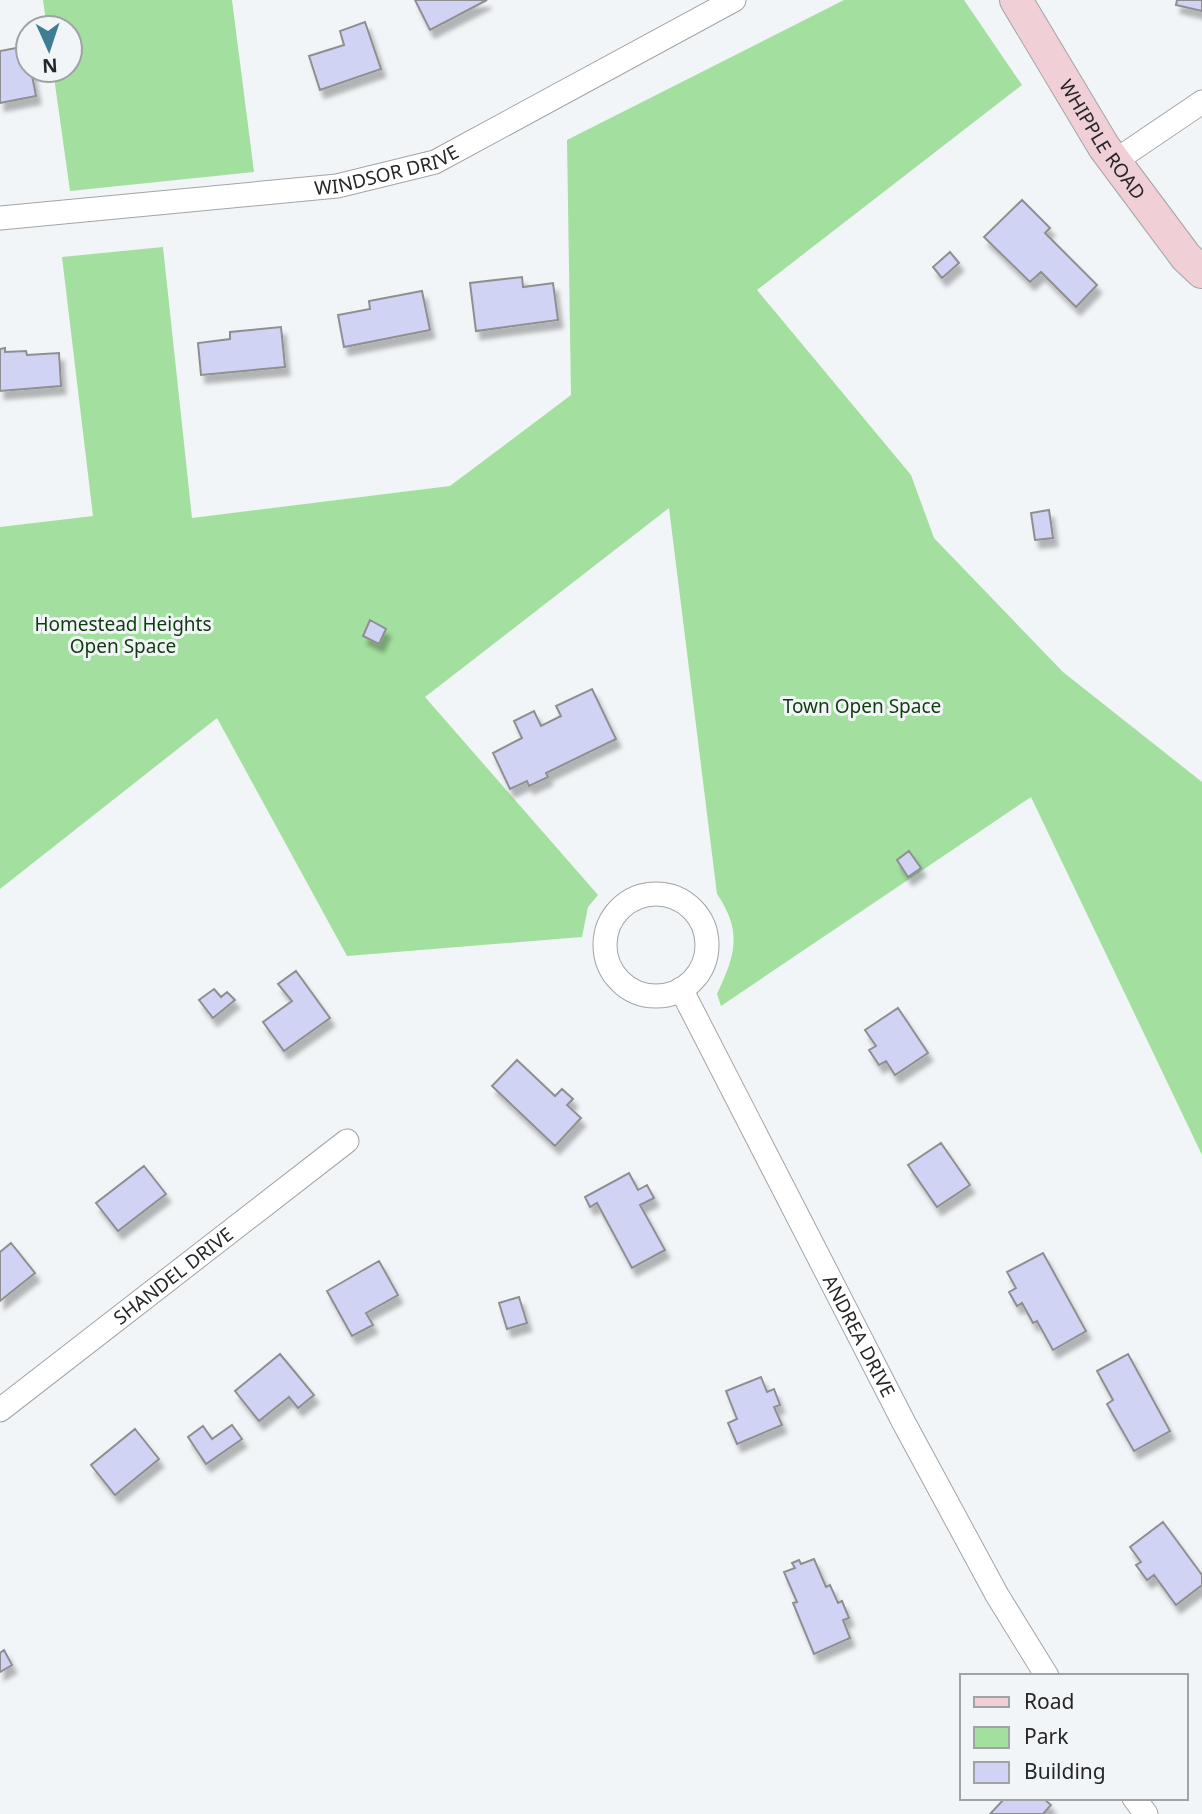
<svg xmlns="http://www.w3.org/2000/svg" width="1202" height="1814" font-family="'Noto Sans',sans-serif">
	<style>
		.green { fill: #a3df9e }
		.building { fill: #d0d3f4; stroke: #8f8f92; stroke-width: 2; filter: url(#shadow) }
		.lines { fill: none; stroke-linecap: round; stroke-linejoin: round }
		.minor-casing { stroke: #a2a4a6; stroke-width: 25 }
		.secondary-casing { stroke: #a2a4a6; stroke-width: 34 }
		.minor { stroke: #fff; stroke-width: 23 }
		.secondary { stroke: #f0cfd6; stroke-width: 32 }
		.labels { text-anchor: middle; stroke-width: 6; stroke-linejoin: round; paint-order: stroke }
		.street-label { font-size: 19px; fill: #252627; stroke: #f2f5f7 }
		.park-label { font-size: 19px; fill: #103b0e; stroke: #f2f5f7 }
	</style>
	<defs>
		<filter id="shadow"><feDropShadow dx="4.5" dy="8" stdDeviation="2" flood-color="#0004"/></filter>
	</defs>
	<rect width="100%" height="100%" fill="#f2f5f7"/>
	<path class="green" d="M43 0H232L254 172 70 191 53 70H70V28H47Z
		M844 0H964L1022 85 757 290 911 475 934 538 1063 672 1202 782V1155L1031 797 721 1006 717 994C735 956 743 932 717 894L669 508 425 697 598 895 588 907 582 937 347 956 217 718 0 889V527L93 516 62 257 163 247 192 518 450 486 571 395 567 140Z"/>
	<path class="building" d="M415 0H487L430 30Z
		M1177 0H1202V11L1176 5Z
		M365 22 381 69 320 90 309 56 344 45 340 31Z
		M27 46 28 70H31L36 96 0 103V51Z
		M1022 200 1050 228 1045 233 1097 285 1076 307 1041 272 1030 282 984 237Z
		M950 252 959 263 942 278 933 267Z
		M522 277 523 287 553 283 558 320 476 331 470 283Z
		M422 291 430 330 344 347 338 315 370 309 369 301Z
		M281 327 285 367 201 375 198 343 230 339V332Z
		M5 348V352L26 351 27 355 59 353 61 386 0 391V349Z
		M1049 510 1053 538 1035 540 1031 513Z
		M370 620 386 629 379 644 363 636Z
		M592 689 616 739 546 773 548 777 529 786 527 781 510 789 493 753 522 738 514 721 534 711 541 726 561 716 556 706Z
		M909 851 921 868 908 877 897 860Z
		M296 971 330 1018 284 1051 263 1022 292 1001 278 984Z
		M214 989 221 997 227 992 235 1000 213 1018 199 1000Z
		M898 1008 928 1053 895 1075 886 1061 879 1065 869 1050 876 1046 865 1030Z
		M517 1060 555 1096 562 1089 573 1099 567 1105 581 1118 555 1146 492 1086Z
		M941 1143 970 1185 937 1207 908 1165Z
		M144 1166 166 1194 118 1231 96 1203Z
		M629 1173 638 1190 647 1185 654 1198 640 1205 665 1250 632 1268 597 1203 590 1207 585 1197Z
		M11 1243 35 1273 0 1301V1252Z
		M1043 1253 1086 1331 1053 1350 1037 1321 1033 1323 1022 1303 1017 1306 1009 1292 1016 1288 1007 1272Z
		M379 1261 398 1295 366 1313 373 1325 352 1336 327 1291Z
		M519 1297 527 1323 507 1329 499 1303Z
		M280 1354 314 1395 298 1408 289 1397 259 1421 235 1391Z
		M1128 1354 1170 1431 1134 1451 1107 1404 1113 1400 1097 1371Z
		M761 1377 767 1392 774 1389 780 1405 774 1407 782 1425 737 1444 728 1423 737 1419 726 1391Z
		M232 1425 242 1439 206 1464 188 1437 203 1426 212 1439Z
		M135 1429 159 1459 115 1495 91 1465Z
		M1163 1522 1202 1575V1585L1176 1605 1154 1575 1147 1580 1136 1565 1141 1562 1130 1547Z
		M814 1559 826 1587 830 1585 838 1603 842 1601 849 1618 843 1620 850 1638 814 1654 793 1603 797 1602 784 1572 795 1568 792 1563 799 1560 801 1564Z
		M4 1650 12 1665 0 1672V1653Z
		M1005 1798H1043L1051 1805 1043 1814H990Z"/>
	<g class="lines">
		<defs>
			<g id="minor">
				<path d="M1115 161 1202 102"/>
				<path id="s1" d="M0 218 337 186 435 162 734 0"/>
				<circle cx="656" cy="945" r="51"/>
				<path id="s2" d="M681 989 904 1423 997 1595 1047 1676"/>
				<path id="s3" d="M0 1410 347 1141"/>
				<path d="M1134 1798 1146 1814"/>
			</g>
			<g id="secondary">
				<path id="s4" d="M1016 0 1104 147 1186 257 1202 272"/>
			</g>
		</defs>
		<use href="#minor" class="minor-casing"/>
		<use href="#secondary" class="secondary-casing"/>
		<use href="#minor" class="minor"/>
		<use href="#secondary" class="secondary"/>
	</g>
	<g class="labels">
		<g class="street-label">
			<text dy="7" stroke="none"><textPath href="#s4" startOffset="164">WHIPPLE ROAD</textPath></text>
			<text dy="7" stroke="none"><textPath href="#s1" startOffset="390">WINDSOR DRIVE</textPath></text>
			<text dy="7" stroke="none"><textPath href="#s3" startOffset="219">SHANDEL DRIVE</textPath></text>
			<text dy="7" stroke="none"><textPath href="#s2" startOffset="390">ANDREA DRIVE</textPath></text>
		</g>
		<g class="park-label">
			<text x="123" y="631">Homestead Heights<tspan x="123" dy="22">Open Space</tspan></text>
			<text x="862" y="713">Town Open Space</text>
		</g>
	</g>
	<rect x="960" y="1674" width="228" height="126" fill="#f2f5f7" stroke="#a0a2a4" stroke-width="2"/>
	<rect x="974" y="1697" width="35" height="10" fill="#f0cfd6" stroke="#a0a2a4" stroke-width="2"/>
	<text x="1024" y="1709" font-size="21" fill="#252627">Road</text>
	<rect x="974" y="1727" width="35" height="21" fill="#a3df9e" stroke="#a0a2a4" stroke-width="2"/>
	<text x="1024" y="1744" font-size="21" fill="#252627">Park</text>
	<rect x="974" y="1762" width="35" height="21" fill="#d0d3f4" stroke="#a0a2a4" stroke-width="2"/>
	<text x="1024" y="1779" font-size="21" fill="#252627">Building</text>
	<g transform="translate(49 49) rotate(177)"><circle r="33" fill="#f2f5f7" stroke="#a0a2a4" stroke-width="2"/>
	<path d="M0-5L12 26L0 18L-12 26Z" fill="#3e7e92"/>
	<text y="-10" font-size="19" font-weight="bold" text-anchor="middle" fill="#252627">N</text>
	</g>
</svg>
